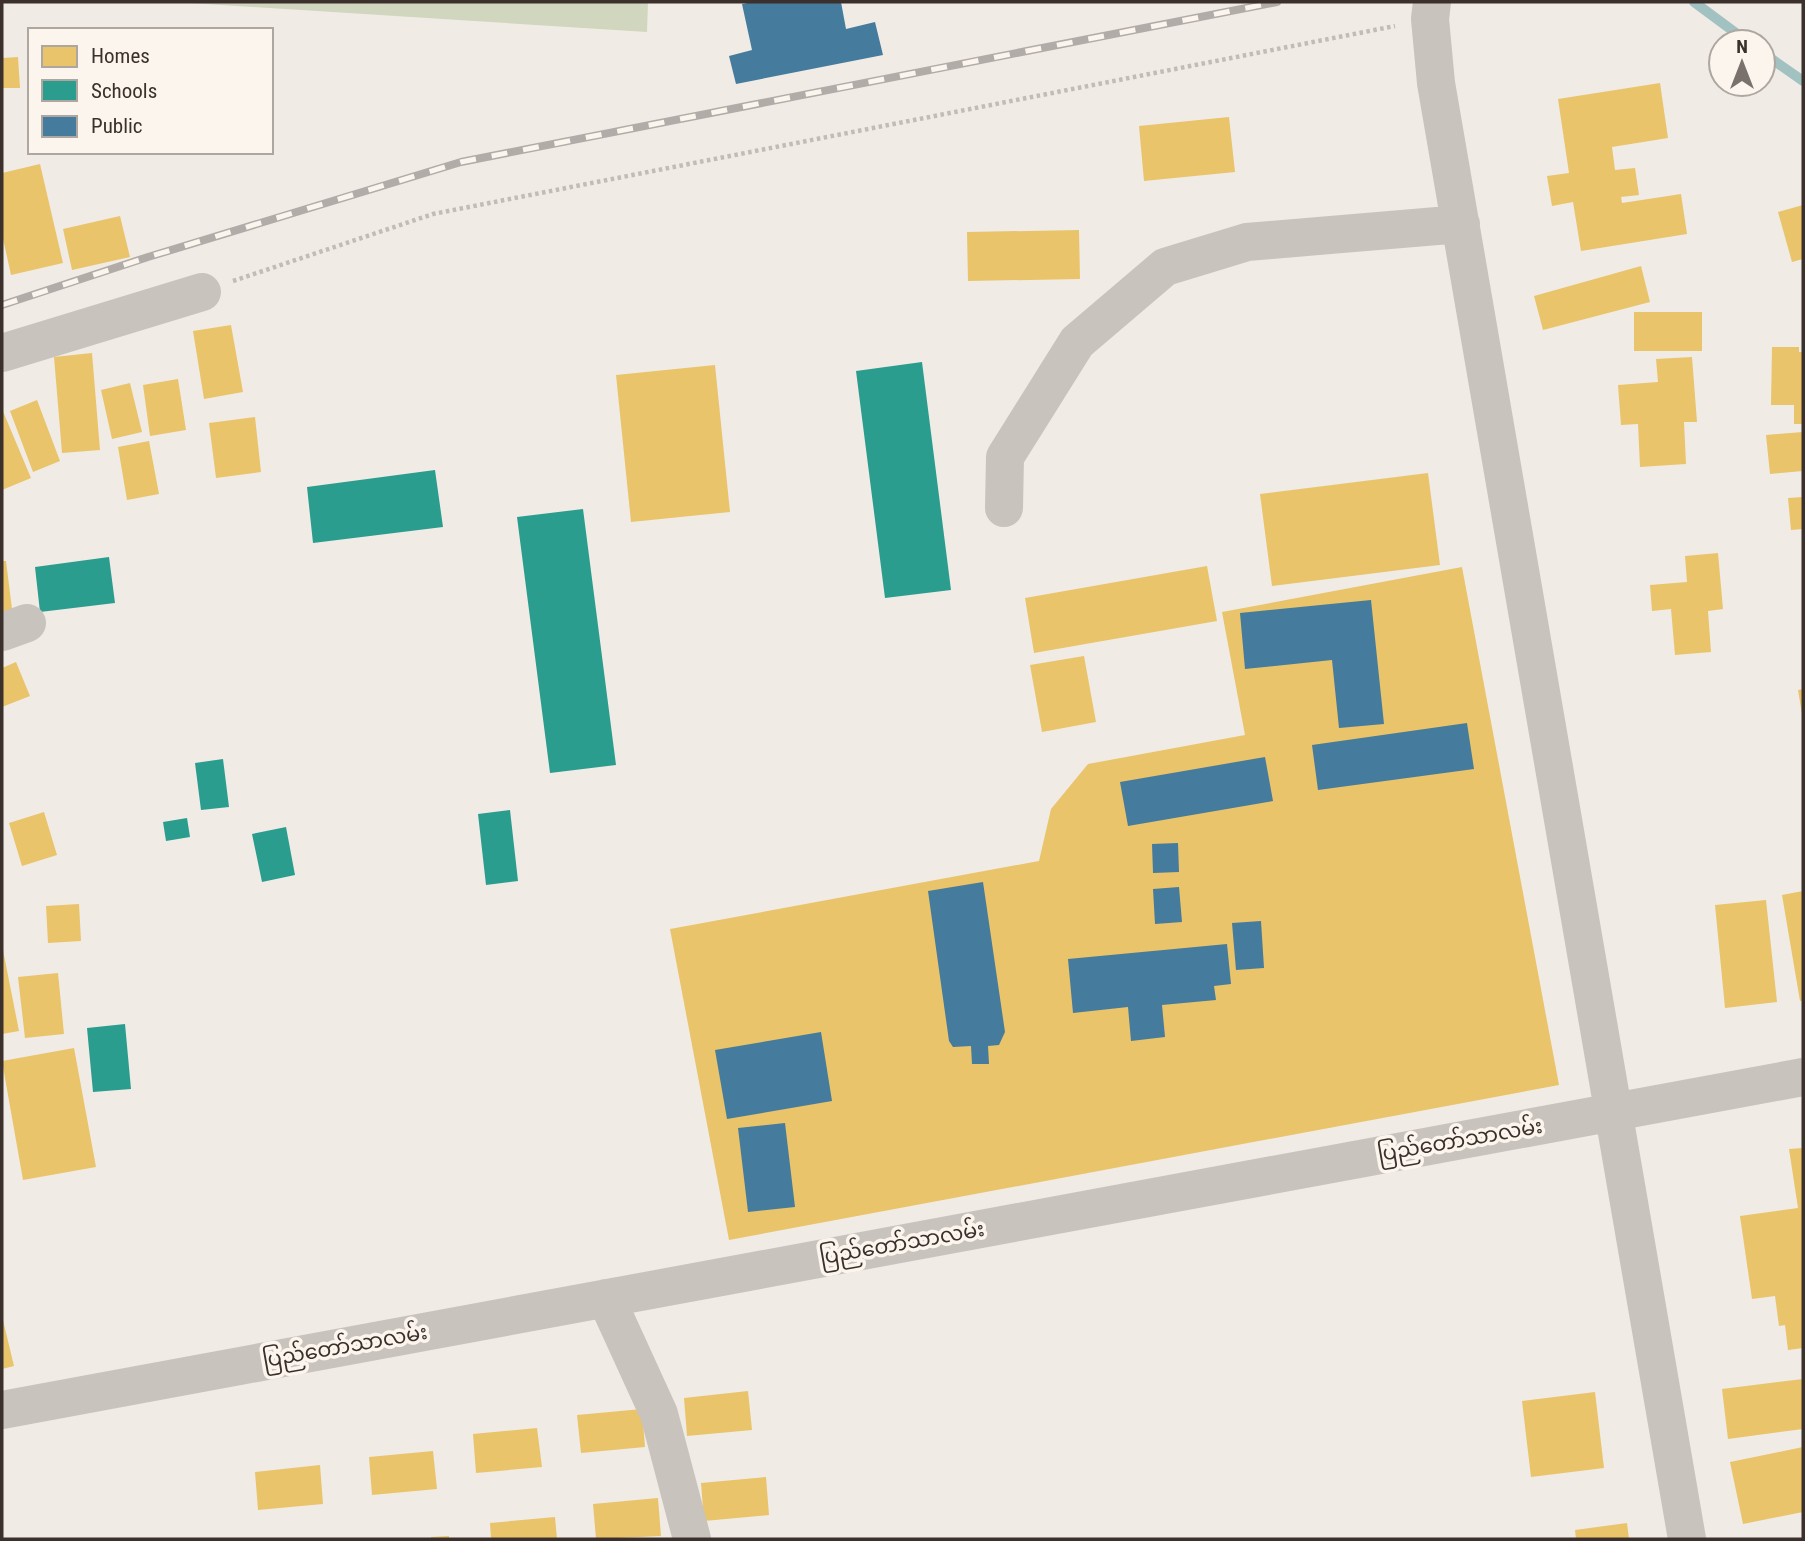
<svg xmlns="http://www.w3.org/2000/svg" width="1805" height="1541" font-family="'Roboto Condensed','Noto Sans Myanmar',sans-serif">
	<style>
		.green { fill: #d1d6bf }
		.homes { fill: #e9c46a }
		.schools { fill: #2a9d8f }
		.public { fill: #457b9d }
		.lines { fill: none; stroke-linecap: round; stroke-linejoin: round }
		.stream { stroke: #a1c2c1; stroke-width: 10 }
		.path { stroke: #c2bbb6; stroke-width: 4.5; stroke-dasharray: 3.5 3.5; stroke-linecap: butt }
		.minor { stroke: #c9c3be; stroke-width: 38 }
		.rail-casing { stroke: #b1aca8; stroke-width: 8 }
		.rail { stroke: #fbf5ee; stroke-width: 5; stroke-dasharray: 16; stroke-linecap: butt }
		.labels { text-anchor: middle; stroke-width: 7; stroke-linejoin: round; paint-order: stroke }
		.street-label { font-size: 21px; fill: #3b302b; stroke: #fbf5ee }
	</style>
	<rect width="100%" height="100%" fill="#f0ebe5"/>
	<path class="green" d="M175 2H648L647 32Z"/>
	<path class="homes" d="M18 57 20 88H2V58Z
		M1660 83 1668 138 1612 147 1615 170 1635 168 1639 195 1621 197 1622 203 1681 194 1687 234 1581 251 1573 202 1552 206 1547 176 1569 173 1558 99Z
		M1229 117 1235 172 1144 181 1139 126Z
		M40 164 63 263 11 275 2 234V173Z
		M1803 205V259L1792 262 1778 212Z
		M120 216 130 257 72 270 63 229Z
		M1079 230 1080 279 968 281 967 232Z
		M1641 266 1650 302 1543 330 1534 296Z
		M1634 312H1702V351H1634Z
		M231 325 243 392 204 399 193 331Z
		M1772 347H1799V352H1803V424H1794V405H1771Z
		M92 353 100 450 62 453 54 357Z
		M1692 357 1697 422H1684L1686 464 1640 467 1638 424 1621 425 1618 385 1658 382 1656 359Z
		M715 365 730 512 631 522 616 375Z
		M178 379 186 430 150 436 143 385Z
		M130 383 142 432 112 439 101 390Z
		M37 400 60 461 33 472 10 411Z
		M2 409 31 478 2 490Z
		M255 417 261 472 216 478 209 423Z
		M1803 432V471L1770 474 1766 435Z
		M149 441 159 494 127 500 118 447Z
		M1428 473 1440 565 1272 586 1260 494Z
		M1803 497V529L1791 530 1788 498Z
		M1718 553 1723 609 1708 611 1711 652 1675 655 1671 609 1652 611 1650 585 1687 582 1685 556Z
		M2 561H6L14 625 2 626Z
		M1207 566 1217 621 1034 653 1025 598Z
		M1462 567 1559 1085 729 1240 670 929 1039 861 1051 809 1088 764 1245 735 1222 612Z
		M1084 656 1096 722 1042 732 1030 665Z
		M16 662 30 696 2 707V668Z
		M1803 689V714H1802L1798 690Z
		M44 812 57 855 22 866 9 823Z
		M1803 891V1000L1800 1001 1782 895Z
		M1766 900 1777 1002 1725 1008 1715 905Z
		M79 904 81 941 48 943 46 906Z
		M2 945 19 1031 2 1034Z
		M58 973 64 1034 25 1038 18 977Z
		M74 1048 96 1167 23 1180 2 1061Z
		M1803 1148V1348L1788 1350 1785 1325 1779 1326 1775 1296 1752 1299 1740 1216 1798 1208 1789 1149Z
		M2 1316 14 1366 2 1369Z
		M1803 1379V1429L1728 1439 1722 1389Z
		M748 1391 752 1430 687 1436 684 1398Z
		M1595 1392 1604 1468 1531 1477 1522 1401Z
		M642 1409 645 1447 581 1453 577 1415Z
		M537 1428 542 1467 476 1473 473 1434Z
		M1803 1447V1512L1743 1524 1730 1462Z
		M433 1451 437 1489 372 1495 369 1457Z
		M320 1465 323 1504 258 1510 255 1472Z
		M766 1477 769 1515 704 1521 701 1483Z
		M658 1498 661 1536 596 1539 593 1504Z
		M555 1517 557 1539H491L490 1523Z
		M1627 1523 1629 1539H1576L1575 1530Z
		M449 1536V1539H431V1537Z"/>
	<path class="schools" d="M922 362 951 590 885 598 856 371Z
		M435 470 443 527 313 543 307 487Z
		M583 509 616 765 550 773 517 517Z
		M109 557 115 603 40 612 35 567Z
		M223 759 229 807 201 810 195 763Z
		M510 810 518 881 486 885 478 814Z
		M187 818 190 837 166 841 163 822Z
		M286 827 295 875 262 882 252 834Z
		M125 1024 131 1089 93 1092 87 1028Z"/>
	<path class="public" d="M753 2H841L846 29 875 22 883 55 736 84 729 56 752 50 742 4Z
		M1371 600 1384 724 1339 728 1332 660 1245 669 1240 613Z
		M1467 723 1474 769 1318 790 1312 745Z
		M1265 757 1273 801 1128 826 1120 782Z
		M1178 843 1179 872 1153 873 1152 844Z
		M983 882 1005 1032 999 1045 988 1046 989 1064H972L971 1046 953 1047 949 1041 928 891Z
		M1179 887 1182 922 1155 924 1153 889Z
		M1261 921 1264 968 1236 970 1232 923Z
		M1227 944 1231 984 1214 986 1216 1000 1162 1005 1165 1037 1131 1041 1128 1007 1073 1013 1068 959Z
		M821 1032 832 1101 727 1119 715 1050Z
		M785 1123 795 1207 748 1212 738 1128Z"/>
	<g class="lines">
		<path class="stream" d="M1694 2 1748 42
			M1763 53 1803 81"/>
		<path class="path" d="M233 281 433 214 1395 26"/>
		<path class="minor" d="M1432 2 1430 19 1436 83 1687 1539
			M2 353 202 292
			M1004 508 1005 457 1077 342 1165 267 1247 242 1461 224
			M2 632 27 623
			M606 1298 659 1414 692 1539
			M2 1410 1803 1077"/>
		<defs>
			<path id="rail" d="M2 305 148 257 461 162 1277 2"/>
		</defs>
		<use href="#rail" class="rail-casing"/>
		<use href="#rail" class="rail"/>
	</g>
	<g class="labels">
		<g class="street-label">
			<text transform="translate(1460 1140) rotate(-10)" y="7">ပြည်တော်သာလမ်း</text>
			<text transform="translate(902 1243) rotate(-10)" y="7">ပြည်တော်သာလမ်း</text>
			<text transform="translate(345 1346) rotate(-10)" y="7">ပြည်တော်သာလမ်း</text>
		</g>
	</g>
	<rect width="1805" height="1541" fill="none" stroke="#3b302b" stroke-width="7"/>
	<rect x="28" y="28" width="245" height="126" fill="#fbf5ee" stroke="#aea6a0" stroke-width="2"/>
	<rect x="42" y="46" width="35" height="21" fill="#e9c46a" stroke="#aea6a0" stroke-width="2"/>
	<text x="91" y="63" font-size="21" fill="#3b302b">Homes</text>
	<rect x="42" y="80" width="35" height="21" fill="#2a9d8f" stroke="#aea6a0" stroke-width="2"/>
	<text x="91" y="98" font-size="21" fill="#3b302b">Schools</text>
	<rect x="42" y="116" width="35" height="21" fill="#457b9d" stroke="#aea6a0" stroke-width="2"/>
	<text x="91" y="133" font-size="21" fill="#3b302b">Public</text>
	<g transform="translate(1742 63)"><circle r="33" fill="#fbf5ee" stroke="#aea6a0" stroke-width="2"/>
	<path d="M0-5L12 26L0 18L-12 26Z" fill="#7a716c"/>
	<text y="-10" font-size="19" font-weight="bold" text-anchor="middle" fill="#3b302b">N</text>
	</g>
</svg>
